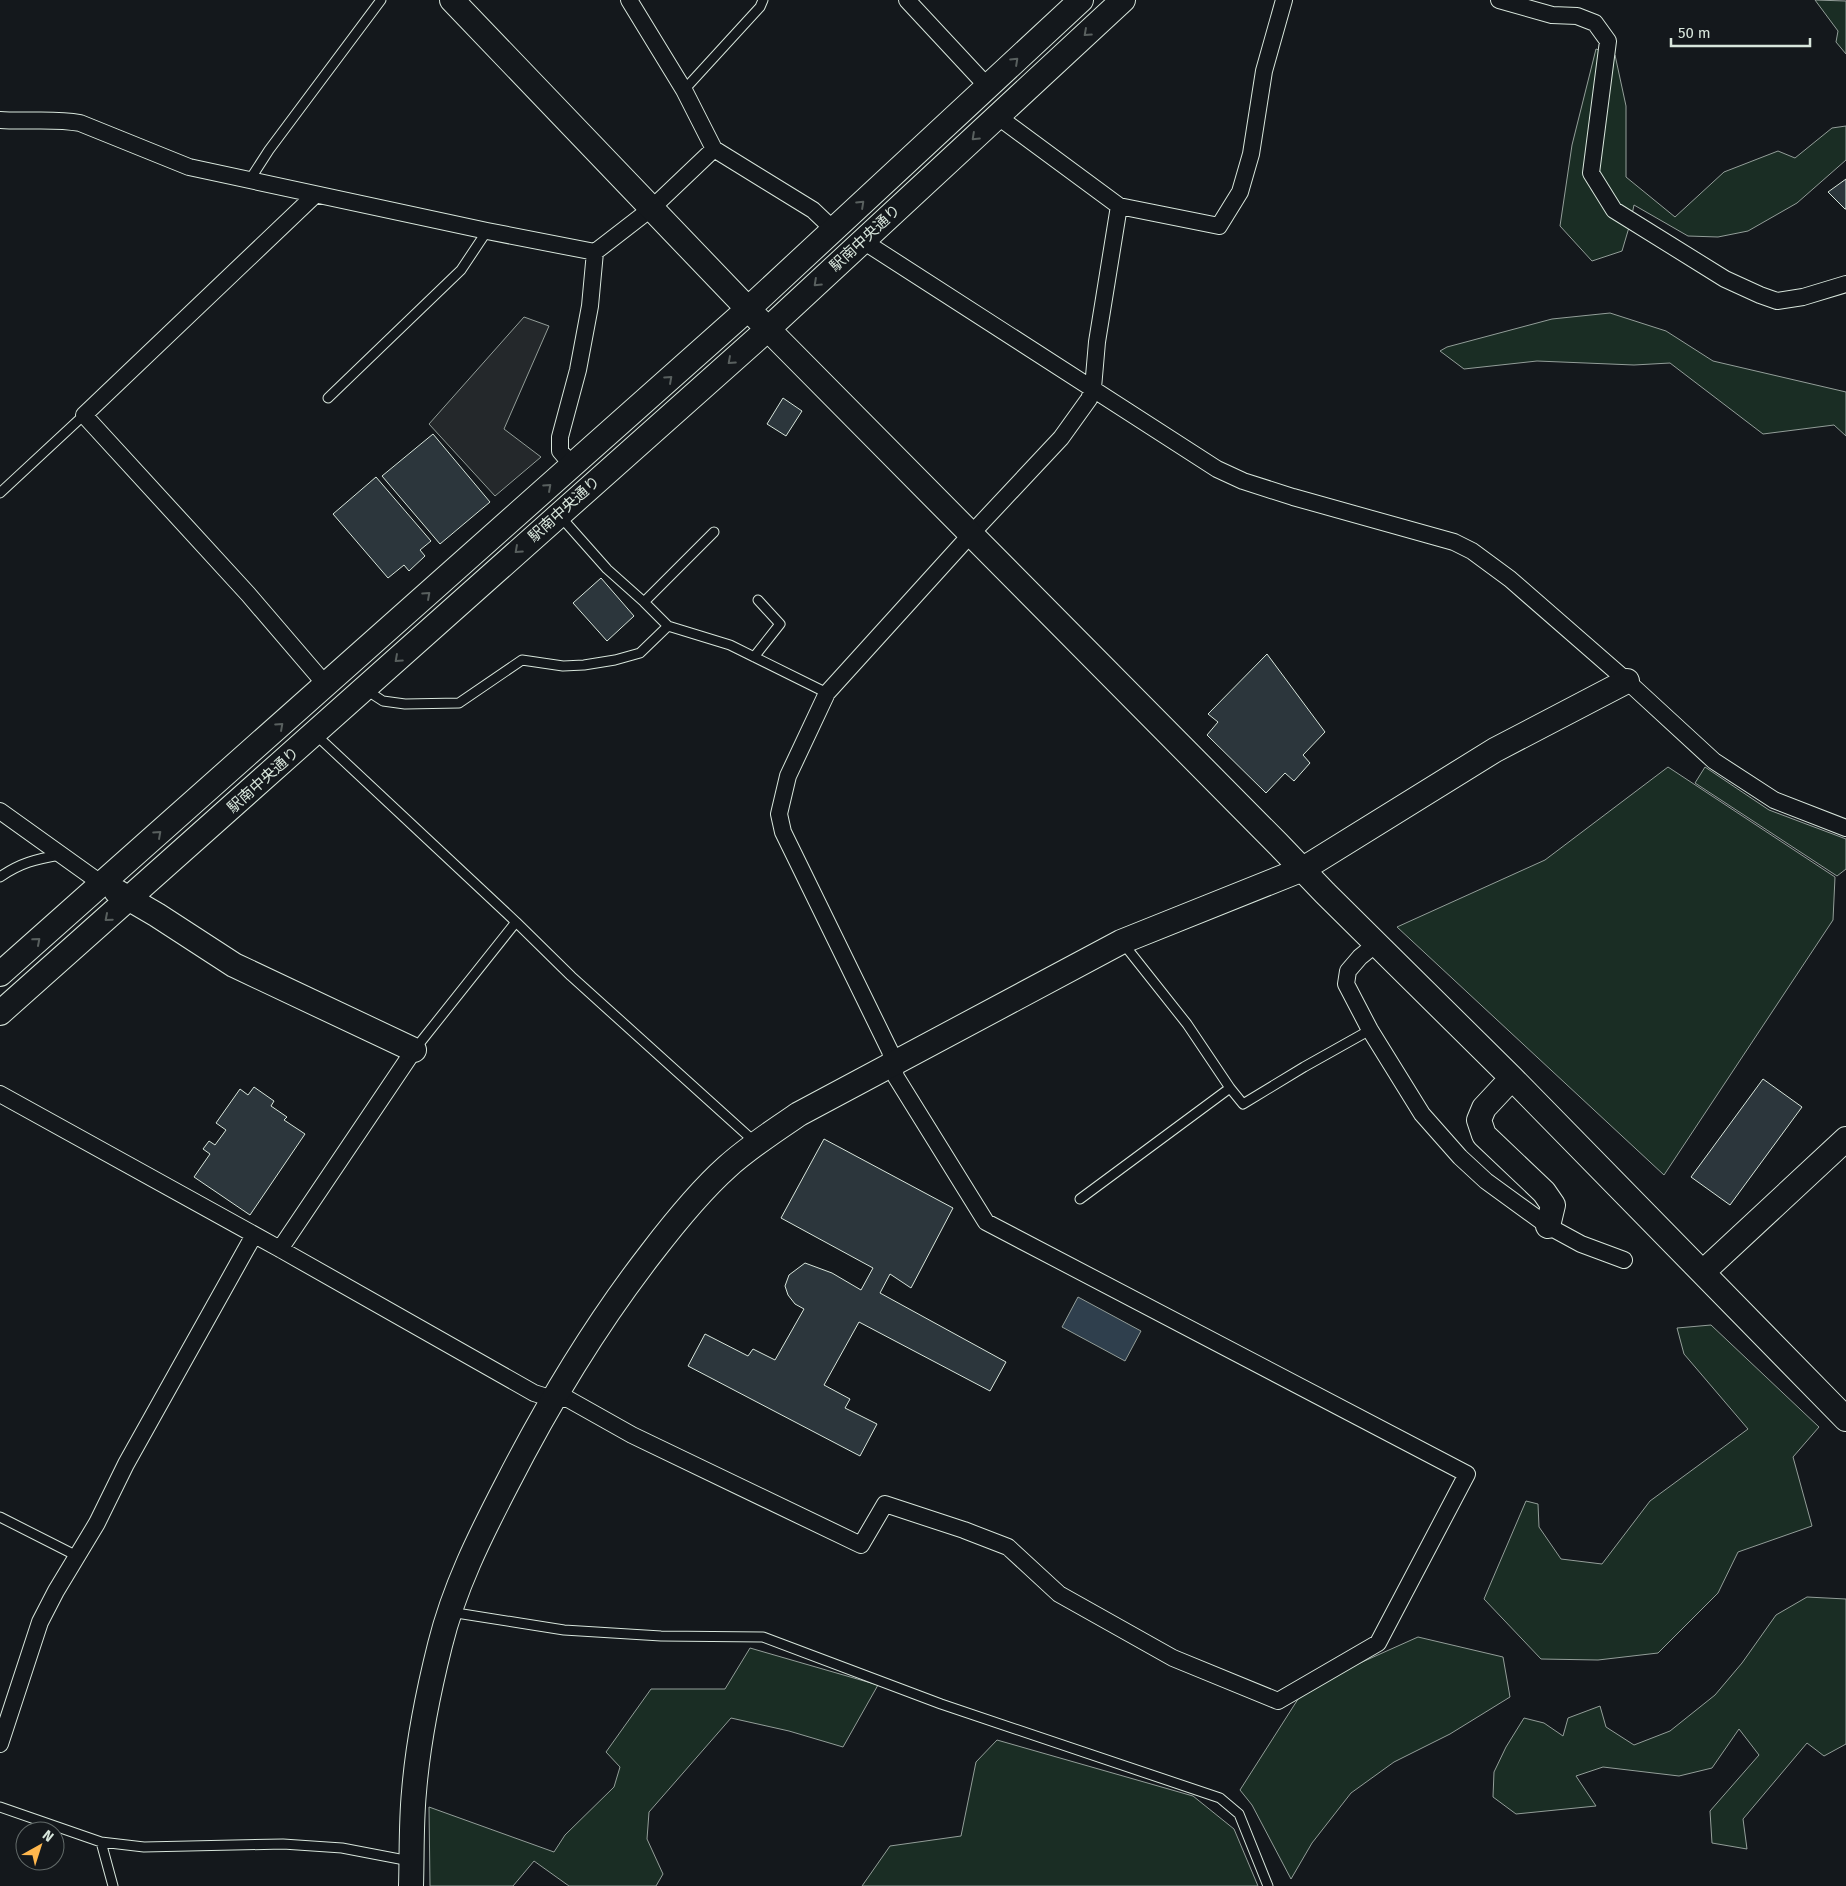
<svg xmlns="http://www.w3.org/2000/svg" width="1846" height="1886" font-family="'Fira Sans','Noto Sans JP',sans-serif">
	<style>
		.green { fill: #1a2d24; stroke: #939e99 }
		.parking { fill: #24282b; stroke: #939e99 }
		.water { fill: #2f3f4d; stroke: #939e99 }
		.building { fill: #2c363c; stroke: #d8e6dc }
		.lines { fill: none; stroke-linecap: round; stroke-linejoin: round }
		.lane-casing { stroke: #d8e6dc; stroke-width: 11 }
		.street-casing { stroke: #d8e6dc; stroke-width: 18 }
		.secondary-casing { stroke: #d8e6dc; stroke-width: 26 }
		.lane { stroke: #14181c; stroke-width: 9 }
		.street { stroke: #14181c; stroke-width: 16 }
		.secondary { stroke: #14181c; stroke-width: 24 }
		.oneway { stroke: #59605f }
		.labels { text-anchor: middle; stroke-width: 4; stroke-linejoin: round; paint-order: stroke }
		.street-label { font-size: 15px; fill: #d8e6dc; stroke: #14181c }
	</style>
	<rect width="100%" height="100%" fill="#14181c"/>
	<path class="green" d="M1815 0 1846 1V54L1836 42 1838 31Z
		M1596 49 1615 55 1626 106V177L1675 217 1724 172 1778 151 1795 158 1832 128 1846 126V160L1797 203 1748 231 1718 237 1688 236 1634 205 1630 224 1622 251 1592 261 1560 226 1572 145Z
		M1610 313 1666 331 1713 361 1846 392V436L1834 425 1763 434 1670 363 1634 365 1537 361 1464 369 1440 351 1447 347 1552 319Z
		M1668 767 1835 877 1833 920 1664 1175 1397 927 1545 860Z
		M1705 767 1769 810 1846 839V869L1837 876 1695 783Z
		M1711 1325 1819 1427 1793 1457 1812 1526 1738 1552 1718 1593 1658 1653 1598 1660 1541 1659 1484 1599 1526 1501 1538 1504 1539 1527 1561 1559 1602 1564 1650 1501 1748 1429 1684 1354 1677 1328Z
		M1807 1597 1846 1599V1744L1824 1756 1807 1743 1743 1819 1747 1849 1712 1843 1710 1811 1759 1755 1739 1729 1712 1768 1679 1776 1603 1767 1576 1776 1596 1806 1516 1814 1493 1797 1494 1772 1506 1747 1524 1718 1544 1723 1563 1736 1568 1718 1600 1706 1606 1727 1634 1745 1670 1731 1715 1695 1742 1663 1776 1615Z
		M1418 1637 1503 1657 1510 1697 1450 1734 1394 1762 1351 1793 1312 1843 1291 1879 1252 1805 1240 1790 1300 1696 1351 1667Z
		M750 1648 878 1685 843 1747 789 1731 731 1718 649 1812 647 1839 663 1874 656 1886H569L534 1861 513 1886H430L429 1807 554 1852 565 1835 614 1787 620 1767 606 1752 651 1689H725Z
		M997 1740 1193 1796 1234 1829 1258 1886H862L890 1846 961 1836 976 1762Z"/>
	<path class="parking" d="M524 317 549 326 504 429 541 457 495 496 429 424Z"/>
	<path class="water" d="M1078 1297 1141 1331 1125 1361 1062 1327Z"/>
	<path class="building" d="M1846 179V209H1845L1828 192Z
		M783 398 802 411 786 436 767 424Z
		M433 434 490 502 440 544 382 476Z
		M376 477 431 541 420 550 425 556 409 571 404 565 388 578 333 514Z
		M601 578 634 616 607 641 573 603Z
		M1267 654 1325 732 1303 755 1310 763 1294 781 1285 773 1266 793 1207 735 1218 722 1208 714Z
		M1763 1079 1802 1107 1730 1205 1691 1177Z
		M254 1087 274 1101 271 1106 287 1117 284 1120 305 1134 250 1215 194 1177 210 1154 203 1149 209 1141 215 1145 226 1130 216 1123 240 1089 248 1095Z
		M824 1139 953 1208 911 1288 890 1274 880 1293 1006 1362 990 1391 859 1322 824 1385 850 1399 845 1408 877 1424 860 1456 688 1366 705 1334 748 1356 753 1349 775 1360 804 1309 795 1304 788 1295 785 1286 789 1275 805 1263 832 1273 861 1290 873 1268 781 1218Z"/>
	<g class="lines">
		<defs>
			<path id="lane" d="M684 90 760 7 763 0
				M249 181 269 150 381 0
				M328 398 461 270 487 231
				M0 493 84 415
				M560 516 607 569 644 602 668 626 730 645 827 693
				M644 602 714 532
				M754 657 780 624 758 600
				M366 690 383 701 405 704 459 703 522 660 563 666 584 665 615 660 640 653 668 626
				M315 734 516 922 571 976 756 1143
				M0 877C20 863 36 859 60 855
				M1122 942 1187 1024 1230 1088 1243 1104 1304 1067 1370 1030
				M415 1049 516 922
				M1080 1199 1230 1088
				M0 1517 77 1556
				M450 1612 564 1630 661 1636 763 1637 941 1704 1220 1798 1239 1814 1268 1886
				M0 1807 101 1842 144 1847 283 1844 342 1848 410 1861
				M101 1842 113 1886"/>
			<path id="street" d="M629 0 684 90 714 149
				M907 0 987 86
				M1499 0 1552 15 1577 16 1595 23 1608 41 1591 173 1614 210 1725 279 1760 295 1777 301 1803 297 1846 284
				M997 116 1119 206 1219 226 1240 192 1251 154 1264 71 1284 0
				M0 120C27 122 54 118 80 123L189 167 487 231 595 252 652 208 714 149 813 210 833 229
				M315 195 84 415 248 594 326 685
				M863 241 1217 469 1243 481 1293 497 1454 542 1472 551 1510 579 1627 681 1714 761 1774 800 1846 828
				M572 465 560 451V437L578 370 590 306 595 252
				M0 811 102 884
				M1376 944 1360 957 1348 971 1346 984 1370 1030 1422 1114 1460 1157 1486 1181 1548 1226 1581 1244 1624 1260
				M0 1094 280 1249 534 1393 553 1399H568L632 1435 861 1545 885 1504 964 1530 1008 1547 1059 1594 1173 1658 1278 1701 1378 1643 1467 1474 986 1222 896 1077 890 1051 783 832 779 814 788 776 827 693 972 533 1061 438 1089 399 1093 388 1097 342 1119 206
				M280 1249 414 1050
				M0 1744 40 1622 56 1591 97 1523 126 1464 254 1235"/>
			<path id="secondary" d="M452 0 748 309 1278 844 1325 893 1512 1078 1846 1419
				M116 891 157 915 234 965 414 1050
				M0 974 748 309 1081 0
				M0 1013 768 329 1123 0
				M1512 1078 1484 1108 1479 1120 1484 1135 1544 1192 1553 1205 1548 1226
				M1703 1272 1846 1139
				M411 1886C412 1855 411 1823 414 1792 418 1742 428 1693 440 1645 454 1588 480 1536 507 1484 549 1402 596 1324 652 1252 675 1222 699 1192 727 1167 749 1147 774 1131 799 1114L1121 942 1303 869 1495 750 1627 681"/>
		</defs>
		<use href="#lane" class="lane-casing"/>
		<use href="#street" class="street-casing"/>
		<use href="#secondary" class="secondary-casing"/>
		<use href="#lane" class="lane"/>
		<use href="#street" class="street"/>
		<use href="#secondary" class="secondary"/>
	</g>
	<defs><path id="oneway-chevron" d="M-2-3.5L2.5 0L-2 3.5" fill="none" stroke-width="1.6" stroke-linecap="round" stroke-linejoin="round" transform="scale(1.25)"/></defs>
	<g class="oneway">
		<use href="#oneway-chevron" transform="translate(1087 33) rotate(138)"/>
		<use href="#oneway-chevron" transform="translate(1015 61) rotate(-43)"/>
		<use href="#oneway-chevron" transform="translate(975 137) rotate(137)"/>
		<use href="#oneway-chevron" transform="translate(861 204) rotate(-43)"/>
		<use href="#oneway-chevron" transform="translate(817 283) rotate(137)"/>
		<use href="#oneway-chevron" transform="translate(731 361) rotate(138)"/>
		<use href="#oneway-chevron" transform="translate(669 379) rotate(-42)"/>
		<use href="#oneway-chevron" transform="translate(548 487) rotate(-42)"/>
		<use href="#oneway-chevron" transform="translate(518 550) rotate(138)"/>
		<use href="#oneway-chevron" transform="translate(427 595) rotate(-42)"/>
		<use href="#oneway-chevron" transform="translate(398 659) rotate(138)"/>
		<use href="#oneway-chevron" transform="translate(280 726) rotate(-42)"/>
		<use href="#oneway-chevron" transform="translate(158 834) rotate(-42)"/>
		<use href="#oneway-chevron" transform="translate(108 918) rotate(139)"/>
		<use href="#oneway-chevron" transform="translate(37 941) rotate(-41)"/>
	</g>
	<g class="labels">
		<g class="street-label">
			<text transform="translate(865 238) rotate(-43)" y="5">駅南中央通り</text>
			<text transform="translate(564 509) rotate(-42)" y="5">駅南中央通り</text>
			<text transform="translate(263 780) rotate(-42)" y="5">駅南中央通り</text>
		</g>
	</g>
	<g transform="translate(40 1846) rotate(39)"><circle r="24" fill="#14181c" stroke="#626a69"/>
	<path d="M0-4L9 19L0 12L-9 19Z" fill="#ffb74d"/>
	<text y="-8" font-size="14" font-weight="bold" text-anchor="middle" fill="#d8e6dc">N</text>
	</g>
	<path d="M1671 38v8h139v-8" fill="none" stroke="#d8e6dc" stroke-width="2.5"/>
	<text x="1678" y="38" font-size="15" fill="#d8e6dc" stroke="#14181c" stroke-width="4" paint-order="stroke">50 m</text>
</svg>
